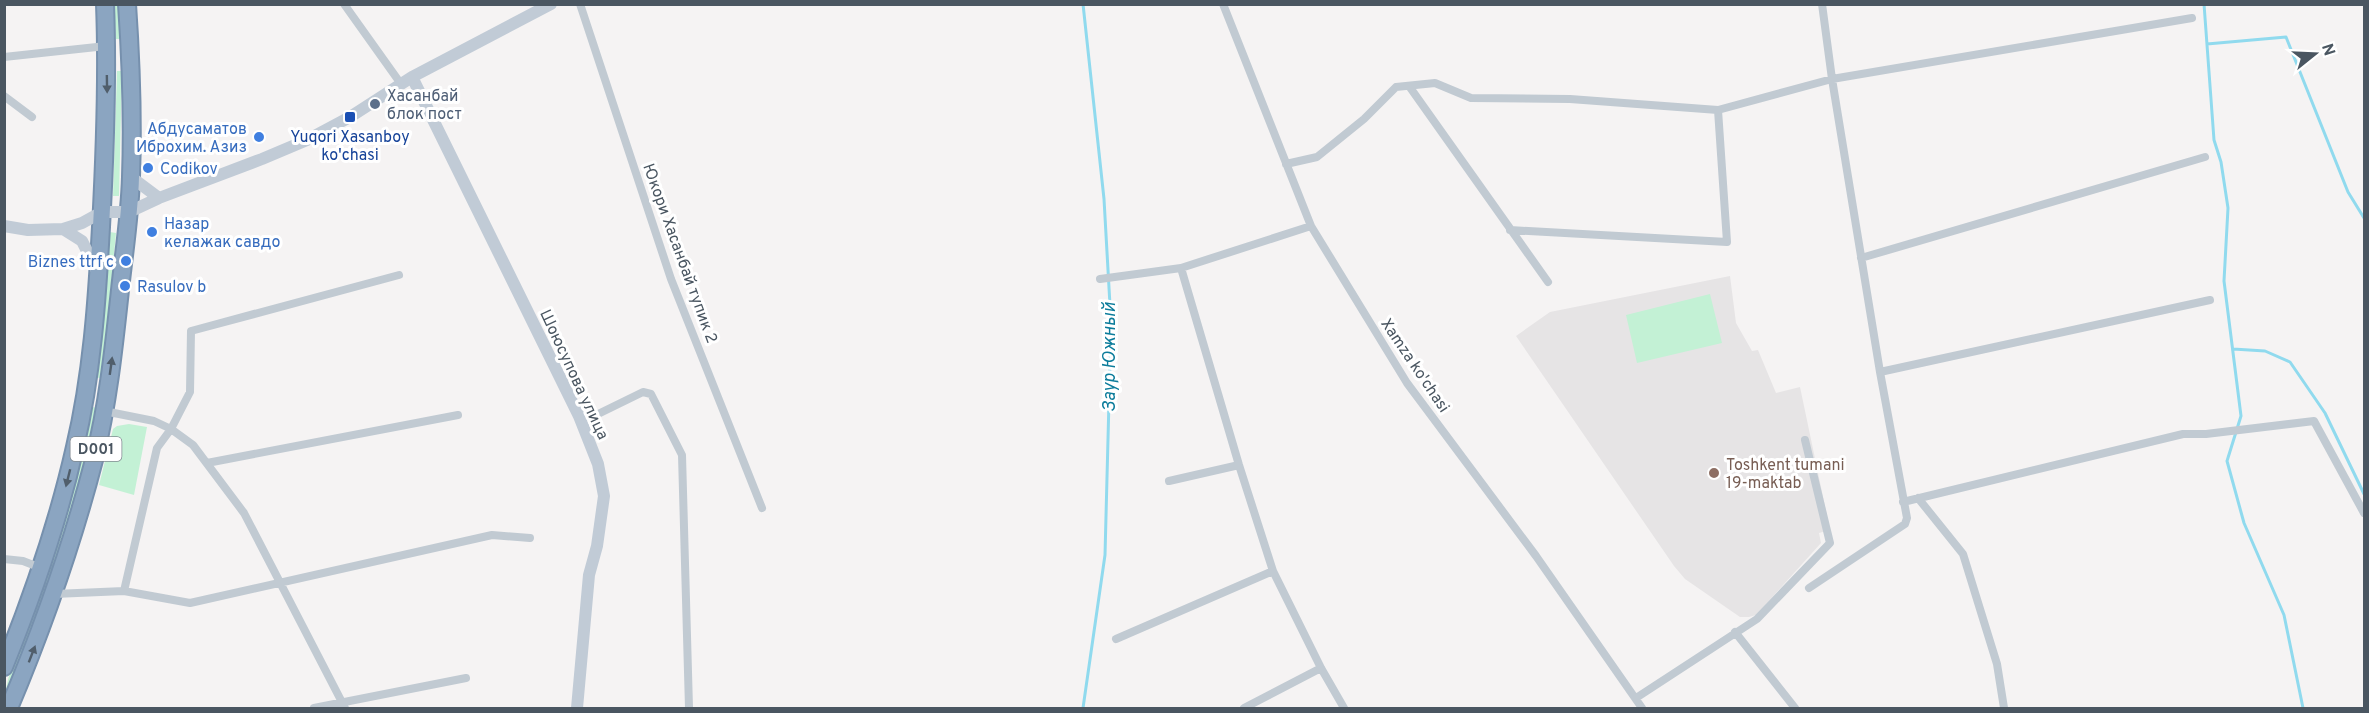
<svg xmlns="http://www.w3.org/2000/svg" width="2369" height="713" font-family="Overpass,sans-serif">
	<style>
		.education { fill: #e6e4e5 }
		.green { fill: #c3f1d5 }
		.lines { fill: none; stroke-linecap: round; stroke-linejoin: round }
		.stream { stroke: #90daee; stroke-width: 3 }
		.highway-casing { stroke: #7690ad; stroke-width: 20 }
		.street { stroke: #c1cad2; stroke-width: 8 }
		.secondary { stroke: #c1cbd6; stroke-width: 12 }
		.highway { stroke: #8ba5c1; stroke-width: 16 }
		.oneway { fill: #505e6b }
		.service-dot { fill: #5c6f8a; stroke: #fff; stroke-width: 2 }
		.transit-dot { fill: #1a4fb4; stroke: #fff; stroke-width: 2 }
		.shop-dot { fill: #3f7fe0; stroke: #fff; stroke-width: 2 }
		.education-dot { fill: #8d6e63; stroke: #fff; stroke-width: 2 }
		.labels { text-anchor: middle; stroke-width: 6; stroke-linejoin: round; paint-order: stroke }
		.shield { fill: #fff; stroke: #808990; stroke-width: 1.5 }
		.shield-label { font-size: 15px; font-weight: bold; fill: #4a5661 }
		.service-label { font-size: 16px; fill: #4e5e75; stroke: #fff; text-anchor: start }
		.shop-label { font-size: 16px; fill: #366cbe; stroke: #fff; text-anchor: start }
		.transit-label { font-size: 16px; fill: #164399; stroke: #fff }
		.street-label { font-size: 16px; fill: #4a5661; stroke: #fff }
		.education-label { font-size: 16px; fill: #785e54; stroke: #fff; text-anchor: start }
		.water-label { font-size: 18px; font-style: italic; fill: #0c7c9b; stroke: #fff }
	</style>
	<rect width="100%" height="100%" fill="#f5f3f3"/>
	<path class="education" d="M1730 276 1736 323 1752 351 1758 350 1776 393 1800 387 1830 530 1819 533 1821 543 1756 615 1749 617H1740L1685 579 1674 566 1516 336 1550 312Z"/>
	<path class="green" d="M114 5H120L121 39H116Z
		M117 71H122L119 196H113Z
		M110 232 116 233 102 379 96 377Z
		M1710 294 1722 343 1637 363 1626 315Z
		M92 407 98 408 87 458 58 559 5 705C4 672 26 638 37 606 60 541 77 474 92 407Z
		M129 424 147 427 134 495 99 485 113 429 117 426Z"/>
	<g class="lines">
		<path class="stream" d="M2204 4 2214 140 2221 162 2228 208 2224 281 2241 416 2227 461 2244 523 2284 615 2303 708
			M2207 44 2286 37 2348 192 2364 218
			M2233 349 2265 351 2290 362 2325 413 2364 494
			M1083 708 1105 555 1111 323 1104 199 1083 4"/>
		<defs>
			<path id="highway" d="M4 667C33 595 58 523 75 447 92 375 97 301 101 227 105 153 108 79 105 4
				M9 708C43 627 72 545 94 460 108 404 114 346 120 290 124 252 130 215 131 177 133 120 131 62 127 4"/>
		</defs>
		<use href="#highway" class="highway-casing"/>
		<path class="street" d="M344 4 401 84
			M580 4 671 279 762 508
			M1223 4 1311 226 1407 383 1536 556 1642 708
			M4 57 106 46
			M1409 86 1548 282
			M4 96 32 117
			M1286 164 1317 157 1364 119 1396 87 1435 83 1471 98 1570 99 1718 110 1832 79 2192 18
			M1510 230 1727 242 1718 110
			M1861 258 2205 157
			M1181 268 1239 465 1273 571 1321 668 1344 708
			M1100 279 1181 268 1311 226
			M1880 372 2210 300
			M104 411 154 421 171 429 193 445 244 513 345 708
			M579 416 596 415 643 392 651 394 682 455 689 708
			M207 463 458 415
			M1169 481 1239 465
			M1918 498 1963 554 1997 664 2004 708
			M1903 502 2183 434H2206L2314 421 2364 513
			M4 559 23 561 41 568
			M1809 588 1905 524 1907 518 1880 372 1832 79 1822 4
			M124 591 157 448 171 429 190 392 191 331 399 275
			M54 594 124 591 190 603 492 535 530 538
			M1735 632 1795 708
			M1116 639 1273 571
			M1636 698 1757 619 1830 543 1805 440
			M314 708 466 678
			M1244 708 1321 668"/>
		<path class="secondary" d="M412 77 579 416 598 464 604 496 597 546 589 575 577 708
			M131 177 159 198
			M4 226 28 230 63 229 82 223 102 212H129L159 198 262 159 307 140 350 117 412 77 551 4
			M63 229 82 241 96 269"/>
		<use href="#highway" class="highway"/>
	</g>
	<defs><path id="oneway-solid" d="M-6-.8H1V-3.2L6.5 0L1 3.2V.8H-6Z" transform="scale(1.5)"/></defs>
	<g class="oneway">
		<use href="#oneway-solid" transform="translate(107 84) rotate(89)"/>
		<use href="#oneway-solid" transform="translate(111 366) rotate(-82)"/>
		<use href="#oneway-solid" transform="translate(68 478) rotate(104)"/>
		<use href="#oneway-solid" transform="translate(32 654) rotate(-69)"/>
	</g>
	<circle class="service-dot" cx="375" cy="104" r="6"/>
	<rect class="transit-dot" x="344" y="111" width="12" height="12" rx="3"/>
	<g class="shop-dot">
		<circle cx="259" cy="137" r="6"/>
		<circle cx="148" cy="168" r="6"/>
		<circle cx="152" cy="232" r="6"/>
		<circle cx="126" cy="261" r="6"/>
		<circle cx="125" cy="286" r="6"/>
	</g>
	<circle class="education-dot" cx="1714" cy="473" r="6"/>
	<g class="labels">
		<rect class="shield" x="70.5" y="437" width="51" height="24" rx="4.5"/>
		<g class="shield-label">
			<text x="96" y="454">D001</text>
		</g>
		<g class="service-label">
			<text x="387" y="101">Хасанбай<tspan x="387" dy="18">блок пост</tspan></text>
		</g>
		<g class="shop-label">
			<text x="247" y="134" text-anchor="end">Абдусаматов<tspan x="247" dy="18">Иброхим. Азиз</tspan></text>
			<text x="160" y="174">Codikov</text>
			<text x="164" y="229">Назар<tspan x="164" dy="18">келажак савдо</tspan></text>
			<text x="114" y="267" text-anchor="end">Biznes ttrf c</text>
			<text x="137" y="292">Rasulov b</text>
		</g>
		<g class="transit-label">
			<text x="350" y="142">Yuqori Xasanboy<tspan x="350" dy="18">ko'chasi</tspan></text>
		</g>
		<g class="street-label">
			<text transform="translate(681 253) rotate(70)" y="6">Юкори Хасанбай тупик 2</text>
			<text transform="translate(1416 365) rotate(56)" y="6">Xamza ko'chasi</text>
			<text transform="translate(575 374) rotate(65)" y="6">Шоюсупова улица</text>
		</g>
		<g class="education-label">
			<text x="1726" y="470">Toshkent tumani<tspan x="1726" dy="18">19-maktab</tspan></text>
		</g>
		<g class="water-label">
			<text transform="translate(1109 357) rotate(-90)" y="6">Заур Южный</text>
		</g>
	</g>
	<rect width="2369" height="713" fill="none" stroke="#4a5661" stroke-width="12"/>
	<g transform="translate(2315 54) rotate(72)" stroke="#ffffff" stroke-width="4.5" paint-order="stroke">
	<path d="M0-4.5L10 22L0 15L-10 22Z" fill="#4a5661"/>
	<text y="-9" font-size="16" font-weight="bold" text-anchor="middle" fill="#4a5661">N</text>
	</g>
</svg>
